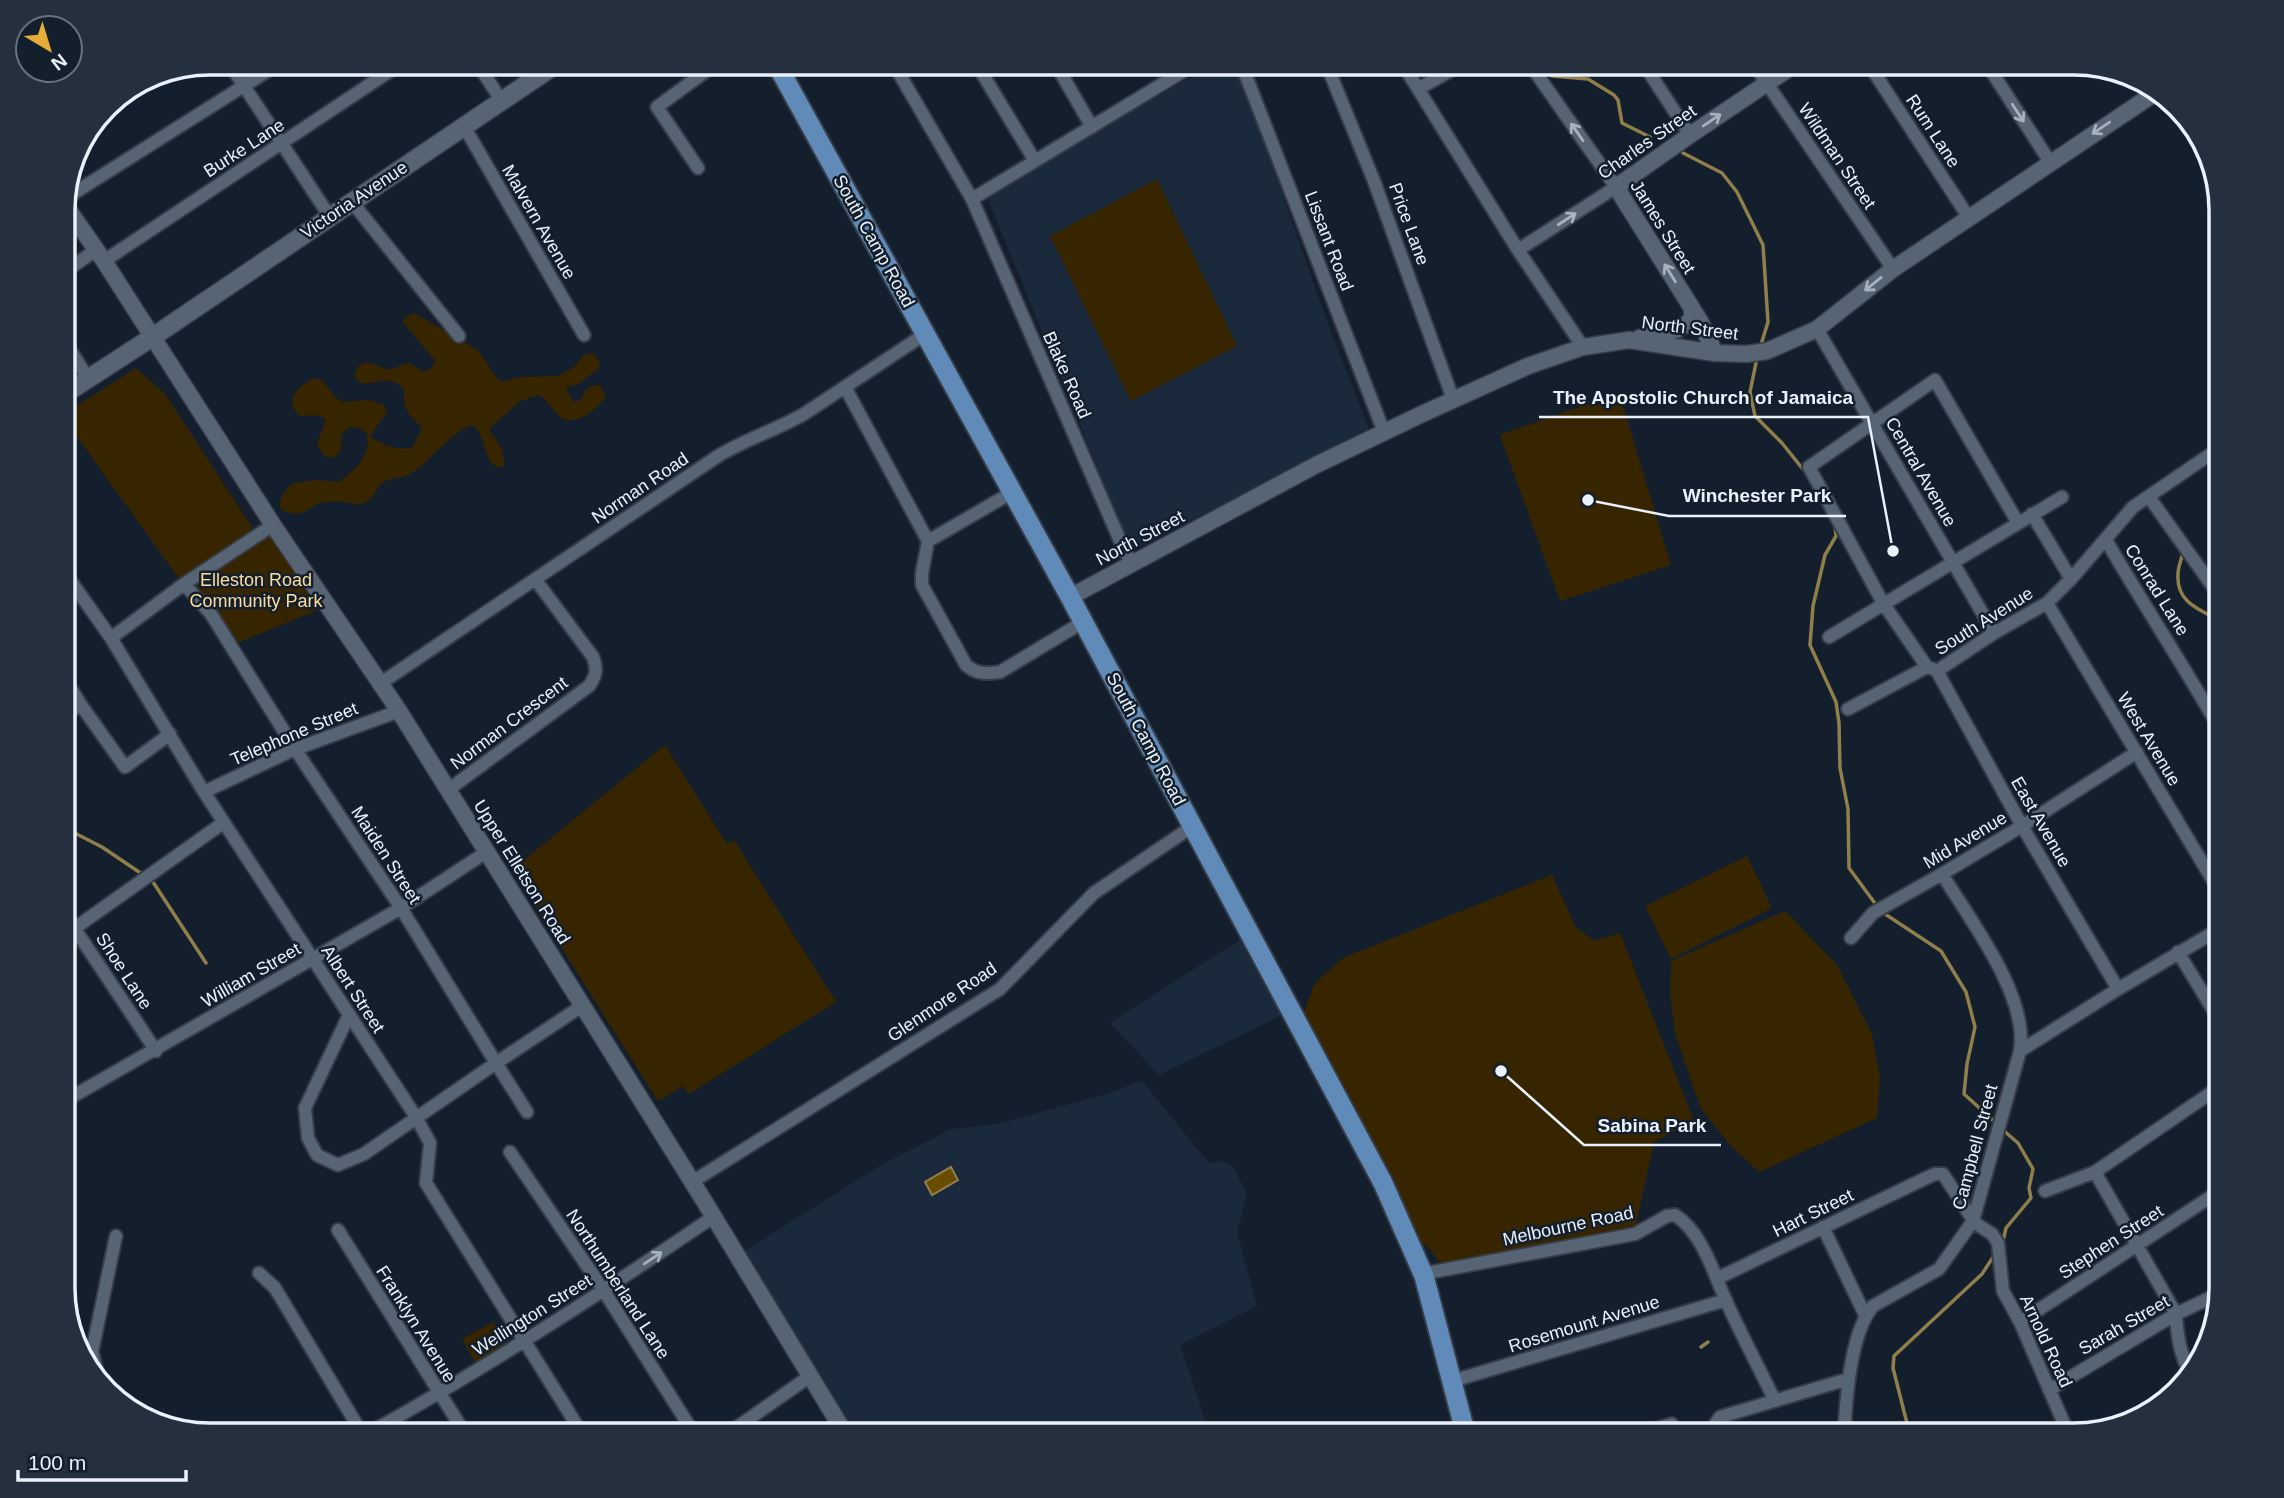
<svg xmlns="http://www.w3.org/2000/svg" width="2284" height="1498" font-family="Arial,sans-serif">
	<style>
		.built { fill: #1a2a3c }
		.green { fill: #372500 }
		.water { fill: #6a4c00; stroke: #907e4b; stroke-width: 2 }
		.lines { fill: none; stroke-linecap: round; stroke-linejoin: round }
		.stream { stroke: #907e4b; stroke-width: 3.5 }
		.minor-casing { stroke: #353c47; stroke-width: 16 }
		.tertiary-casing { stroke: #353c47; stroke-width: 19 }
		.secondary-casing { stroke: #353c47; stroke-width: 21 }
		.primary-casing { stroke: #353c47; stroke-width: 23 }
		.minor { stroke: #566474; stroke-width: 12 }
		.tertiary { stroke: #566474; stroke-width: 16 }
		.secondary { stroke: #566474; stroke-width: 18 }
		.primary { stroke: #608ab7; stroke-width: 19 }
		.oneway { stroke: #a7b2be }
		.labels { text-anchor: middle; stroke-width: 5; stroke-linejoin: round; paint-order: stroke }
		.street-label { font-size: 18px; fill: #e9f1fb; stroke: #131f2c }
		.park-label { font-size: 18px; fill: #fddc9f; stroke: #131f2c }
		.rim { fill: none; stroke: #e9f1fb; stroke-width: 3.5 }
		.leader { fill: none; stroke: #e9f1fb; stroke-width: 2.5 }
		.callout-dot { fill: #e9f1fb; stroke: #131f2c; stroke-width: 2.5 }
		.callout-label { font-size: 19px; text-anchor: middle; font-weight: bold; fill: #e9f1fb; stroke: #131f2c; stroke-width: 5; stroke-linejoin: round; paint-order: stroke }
	</style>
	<rect width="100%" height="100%" fill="#131f2c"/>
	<path class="built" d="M1216 63H1237L1326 319 1370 432 1131 550 986 194Z
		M1244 937 1282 1015 1159 1075 1110 1023Z
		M1142 1081 1209 1163 1218 1161 1228 1164 1233 1167 1247 1193 1237 1232 1257 1306 1180 1345 1210 1435H857L743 1252 881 1165 951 1129 997 1124 1103 1095Z"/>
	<path class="green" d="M1157 179 1237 346 1131 401 1050 236Z
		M414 313 478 350 495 376 503 382 521 377 558 376 573 368 584 355 592 353 596 355 600 367 579 384 566 387 573 402 581 400 584 392 591 386 600 385 606 396C598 409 574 429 559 416 551 409 547 400 539 395L520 401 491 427 490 432C499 443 505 451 504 466L499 468C480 459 488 433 471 425 447 436 433 458 412 473 402 479 390 476 381 484 374 490 375 499 364 503 354 506 346 501 337 501 332 501 326 502 321 503 304 508 303 521 281 509 277 499 286 489 293 483L318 480 339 482C356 469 371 456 367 434 361 427 350 423 343 433 337 441 348 447 333 458L324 456 317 444 325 423V418L315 415 300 416C282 400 299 387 313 378L322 380 335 397 342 402 368 400 383 404 387 412 370 436C383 446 395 450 412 448L422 428C408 413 403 411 404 389 387 373 380 385 360 383L354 376C359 355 374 364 387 370L409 363 424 372 432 368 435 360 403 323V319Z
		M136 368 165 394 252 527 246 537 182 583 63 417V415Z
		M1619 393 1671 565 1560 601 1500 435Z
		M270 532 322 608 235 644 193 590 194 584Z
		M665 745 727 844 734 840 836 1002 689 1094 683 1086 658 1101 527 893 531 884 526 877H519L512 870Z
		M1747 856 1772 908 1671 959 1645 906Z
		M1552 875 1575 926 1594 941 1620 933 1694 1121 1654 1142 1635 1230 1444 1269 1429 1248 1416 1241 1301 1020 1315 983 1343 958Z
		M1785 911 1837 965 1872 1034 1880 1078 1877 1118 1759 1172 1731 1146 1701 1109 1675 1033 1670 993 1671 961Z
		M493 1322 506 1345 475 1362 462 1339Z"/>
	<path class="water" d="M951 1167 958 1180 932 1195 925 1182Z"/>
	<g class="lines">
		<path class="stream" d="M1515 63 1530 74
			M1552 76 1588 79 1614 95 1618 100 1622 123 1650 137
			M1683 153 1722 173 1737 192 1763 245 1768 322 1760 348
			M1757 358 1750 392 1755 416 1782 443 1806 473
			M1835 525 1836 536 1825 555 1813 606 1810 645 1836 702 1839 723 1840 768 1848 809 1849 868 1877 906
			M2183 551C2182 559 2178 566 2178 574 2176 603 2200 610 2221 621
			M63 827 102 847 142 874
			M153 882 206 963
			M1882 912 1941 951 1966 992 1975 1027 1967 1064 1964 1094 1997 1124
			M2003 1241 2006 1228 2031 1198 2029 1188 2033 1169 2018 1143 2003 1130
			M1701 1347 1708 1342
			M1910 1435 1893 1368 1894 1356 1982 1274 1995 1254"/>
		<defs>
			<path id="minor" d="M229 63 330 217
				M477 63 501 100
				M893 63 972 199 1125 552 1133 564
				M976 63 1035 161
				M1055 63 1092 127
				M1241 63 1384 432
				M1326 63 1374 181 1453 399
				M1402 63 1518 250 1583 347
				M1643 63 1690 135
				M1753 63 1893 269
				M1868 63 1969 218
				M1986 63 2050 162
				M1418 89 1464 63
				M122 96 157 74
				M464 126 584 335
				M698 168 657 107 717 63
				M972 199 1197 63
				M63 200 280 63
				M352 202 459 336
				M1518 250 1616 187 1529 63
				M104 261 402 63
				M63 273 96 250
				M1817 329 1994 633
				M63 339 88 378
				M845 387 928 541 1011 493
				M2149 497 2221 598
				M2032 514 2071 579
				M2106 540C2143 604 2184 666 2221 731
				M928 541 922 573V585L966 665C976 674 986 674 1000 672L1083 622
				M63 570 111 638 204 792 416 1117 430 1143 426 1183 583 1435
				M184 584 211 614 295 749 401 908 496 1063 582 1006
				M2047 603 2221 894
				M1829 637 2062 497
				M111 638 184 584 273 525
				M1927 667 1883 603 1809 467 1935 380 2018 523
				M1937 671 2022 826 2118 989
				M1937 671 1994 633 2047 603 2071 579 2133 507 2221 447
				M63 676 81 705 125 767 170 734
				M381 683 718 456C746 439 776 430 804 414L925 334
				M1848 709 1927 667 1933 669
				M63 716 81 705
				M63 774 68 780
				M448 790 589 686C597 675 597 669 593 657L535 579
				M204 792 295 749 399 711
				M1942 874C1970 920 2029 996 2020 1051
				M63 911 156 1051
				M75 928 223 823
				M1851 938 1873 913 1942 874 2022 826 2137 752
				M2178 952 2221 1023
				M349 1015 305 1108 308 1138 317 1155 338 1165 364 1154 496 1063 527 1112
				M63 1081 73 1096
				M63 1102 401 908 488 851
				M510 1152 604 1291 695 1435
				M2095 1172 2176 1314C2177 1336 2180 1356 2191 1374
				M692 1182 1000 989 1094 893 1193 826
				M2045 1191 2095 1172 2221 1086
				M1823 1227 1865 1315
				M338 1230 466 1435
				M259 1273 275 1288 363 1435
				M1424 1276 1427 1273 1635 1234 1667 1216 1675 1215C1703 1233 1714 1275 1727 1303 1742 1336 1759 1368 1775 1401
				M1718 1278 1924 1179 1935 1174H1943L1975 1223 1992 1234 1998 1243 2003 1291 2020 1322 2069 1435
				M2020 1322 2221 1190
				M99 1379 92 1352 116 1236
				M1452 1381 1726 1300
				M2049 1390 2176 1314 2220 1293
				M365 1435C485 1369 600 1294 713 1217
				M726 1435 810 1376
				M1637 1435 1672 1424
				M1718 1435 1716 1423 1720 1417 1848 1379
				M1844 1435C1846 1400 1850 1333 1873 1306L1939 1269 1973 1221 2020 1051 2118 989 2221 928"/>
			<path id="tertiary" d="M63 202 104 261 273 525 399 711 706 1204 846 1435
				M1639 338 1676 330 1688 323 1692 318V308
				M1715 353 1700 321 1616 187 1690 135 1797 63
				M1070 597 1316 465 1422 414 1528 366 1583 347 1629 340 1715 353 1747 354 1767 351 1817 329 1893 269 2158 91"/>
			<path id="secondary" d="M63 395 151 338 558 63"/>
			<path id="primary" d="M776 63 1070 597 1383 1183 1424 1276 1466 1435"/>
		</defs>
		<use href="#minor" class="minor-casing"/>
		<use href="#tertiary" class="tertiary-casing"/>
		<use href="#secondary" class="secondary-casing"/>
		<use href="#primary" class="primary-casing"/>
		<use href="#minor" class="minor"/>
		<use href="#tertiary" class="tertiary"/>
		<use href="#secondary" class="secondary"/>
		<use href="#primary" class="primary"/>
	</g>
	<defs><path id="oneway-shaft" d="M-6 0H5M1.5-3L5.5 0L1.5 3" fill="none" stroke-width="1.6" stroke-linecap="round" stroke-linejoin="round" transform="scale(1.75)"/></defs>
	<g class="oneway">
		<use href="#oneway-shaft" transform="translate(2018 113) rotate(57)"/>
		<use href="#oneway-shaft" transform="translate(1712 120) rotate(-34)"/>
		<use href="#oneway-shaft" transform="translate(2101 128) rotate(146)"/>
		<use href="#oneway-shaft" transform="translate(1577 132) rotate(-125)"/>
		<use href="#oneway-shaft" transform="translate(1567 219) rotate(-33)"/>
		<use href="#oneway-shaft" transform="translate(1670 273) rotate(-122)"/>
		<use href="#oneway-shaft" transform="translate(1873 284) rotate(141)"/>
		<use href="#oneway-shaft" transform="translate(653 1258) rotate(-34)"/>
	</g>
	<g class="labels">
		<g class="street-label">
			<text transform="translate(1933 131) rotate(57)" y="6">Rum Lane</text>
			<text transform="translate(1647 142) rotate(-35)" y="6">Charles Street</text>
			<text transform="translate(244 148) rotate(-33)" y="6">Burke Lane</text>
			<text transform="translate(1837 156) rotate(56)" y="6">Wildman Street</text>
			<text transform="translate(354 200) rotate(-34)" y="6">Victoria Avenue</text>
			<text transform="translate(539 222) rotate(60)" y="6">Malvern Avenue</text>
			<text transform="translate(1409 224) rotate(70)" y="6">Price Lane</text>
			<text transform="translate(1663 227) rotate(58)" y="6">James Street</text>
			<text transform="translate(874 241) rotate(61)" y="6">South Camp Road</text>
			<text transform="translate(1329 241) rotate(69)" y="6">Lissant Road</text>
			<text transform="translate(1690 328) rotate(7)" y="6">North Street</text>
			<text transform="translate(1067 375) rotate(66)" y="6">Blake Road</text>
			<text transform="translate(1921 472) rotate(60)" y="6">Central Avenue</text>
			<text transform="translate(640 488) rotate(-34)" y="6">Norman Road</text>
			<text transform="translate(1140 538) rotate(-28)" y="6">North Street</text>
			<text transform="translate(2157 590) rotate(58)" y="6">Conrad Lane</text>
			<text transform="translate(1984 621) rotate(-32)" y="6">South Avenue</text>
			<text transform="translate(509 723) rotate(-37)" y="6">Norman Crescent</text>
			<text transform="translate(294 734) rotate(-23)" y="6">Telephone Street</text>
			<text transform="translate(1146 739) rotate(62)" y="6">South Camp Road</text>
			<text transform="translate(2149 739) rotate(59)" y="6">West Avenue</text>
			<text transform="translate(2041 822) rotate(60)" y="6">East Avenue</text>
			<text transform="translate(1965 840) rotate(-31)" y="6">Mid Avenue</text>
			<text transform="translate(386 855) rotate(57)" y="6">Maiden Street</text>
			<text transform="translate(522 872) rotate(58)" y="6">Upper Elletson Road</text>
			<text transform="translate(124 971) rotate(57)" y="6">Shoe Lane</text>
			<text transform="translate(251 975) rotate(-30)" y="6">William Street</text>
			<text transform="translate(353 989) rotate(57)" y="6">Albert Street</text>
			<text transform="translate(942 1002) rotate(-34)" y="6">Glenmore Road</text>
			<text transform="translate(1975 1147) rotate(-75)" y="6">Campbell Street</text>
			<text transform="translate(1813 1213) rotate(-26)" y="6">Hart Street</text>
			<text transform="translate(1568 1226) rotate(-12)" y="6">Melbourne Road</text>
			<text transform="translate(2111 1242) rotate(-33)" y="6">Stephen Street</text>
			<text transform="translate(618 1284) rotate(57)" y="6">Northumberland Lane</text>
			<text transform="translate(532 1315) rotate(-32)" y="6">Wellington Street</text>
			<text transform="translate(416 1324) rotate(58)" y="6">Franklyn Avenue</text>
			<text transform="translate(1584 1324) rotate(-17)" y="6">Rosemount Avenue</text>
			<text transform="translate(2124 1325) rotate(-30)" y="6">Sarah Street</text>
			<text transform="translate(2046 1341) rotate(65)" y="6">Arnold Road</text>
		</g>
		<g class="park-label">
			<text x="256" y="586">Elleston Road<tspan x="256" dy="21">Community Park</tspan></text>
		</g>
	</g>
	<path d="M0 0H2284V1498H0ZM210 75H2074A135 135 0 0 1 2209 210V1288A135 135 0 0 1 2074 1423H210A135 135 0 0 1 75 1288V210A135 135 0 0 1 210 75Z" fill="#24303d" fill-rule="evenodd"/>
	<path class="rim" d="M210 75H2074A135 135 0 0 1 2209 210V1288A135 135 0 0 1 2074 1423H210A135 135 0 0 1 75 1288V210A135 135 0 0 1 210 75Z"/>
	<path class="leader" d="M1893 551L1868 417H1539M1588 500L1669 516H1846M1501 1071L1584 1145H1721"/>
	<g class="callout-dot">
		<circle cx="1893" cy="551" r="7"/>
		<circle cx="1588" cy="500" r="7"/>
		<circle cx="1501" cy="1071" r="7"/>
	</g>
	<g class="callout-label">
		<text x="1703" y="404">The Apostolic Church of Jamaica</text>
		<text x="1757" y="502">Winchester Park</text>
		<text x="1652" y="1132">Sabina Park</text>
	</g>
	<g transform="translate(49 49) rotate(142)"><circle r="33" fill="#131f2c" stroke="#69737f" stroke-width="2"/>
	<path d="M0-5L12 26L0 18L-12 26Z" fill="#e5ad35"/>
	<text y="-10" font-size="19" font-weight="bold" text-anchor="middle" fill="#e9f1fb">N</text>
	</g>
	<path d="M18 1470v10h168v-10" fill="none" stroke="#e9f1fb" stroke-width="3.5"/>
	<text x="28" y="1470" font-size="21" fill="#e9f1fb" stroke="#131f2c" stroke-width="5" paint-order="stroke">100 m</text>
</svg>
